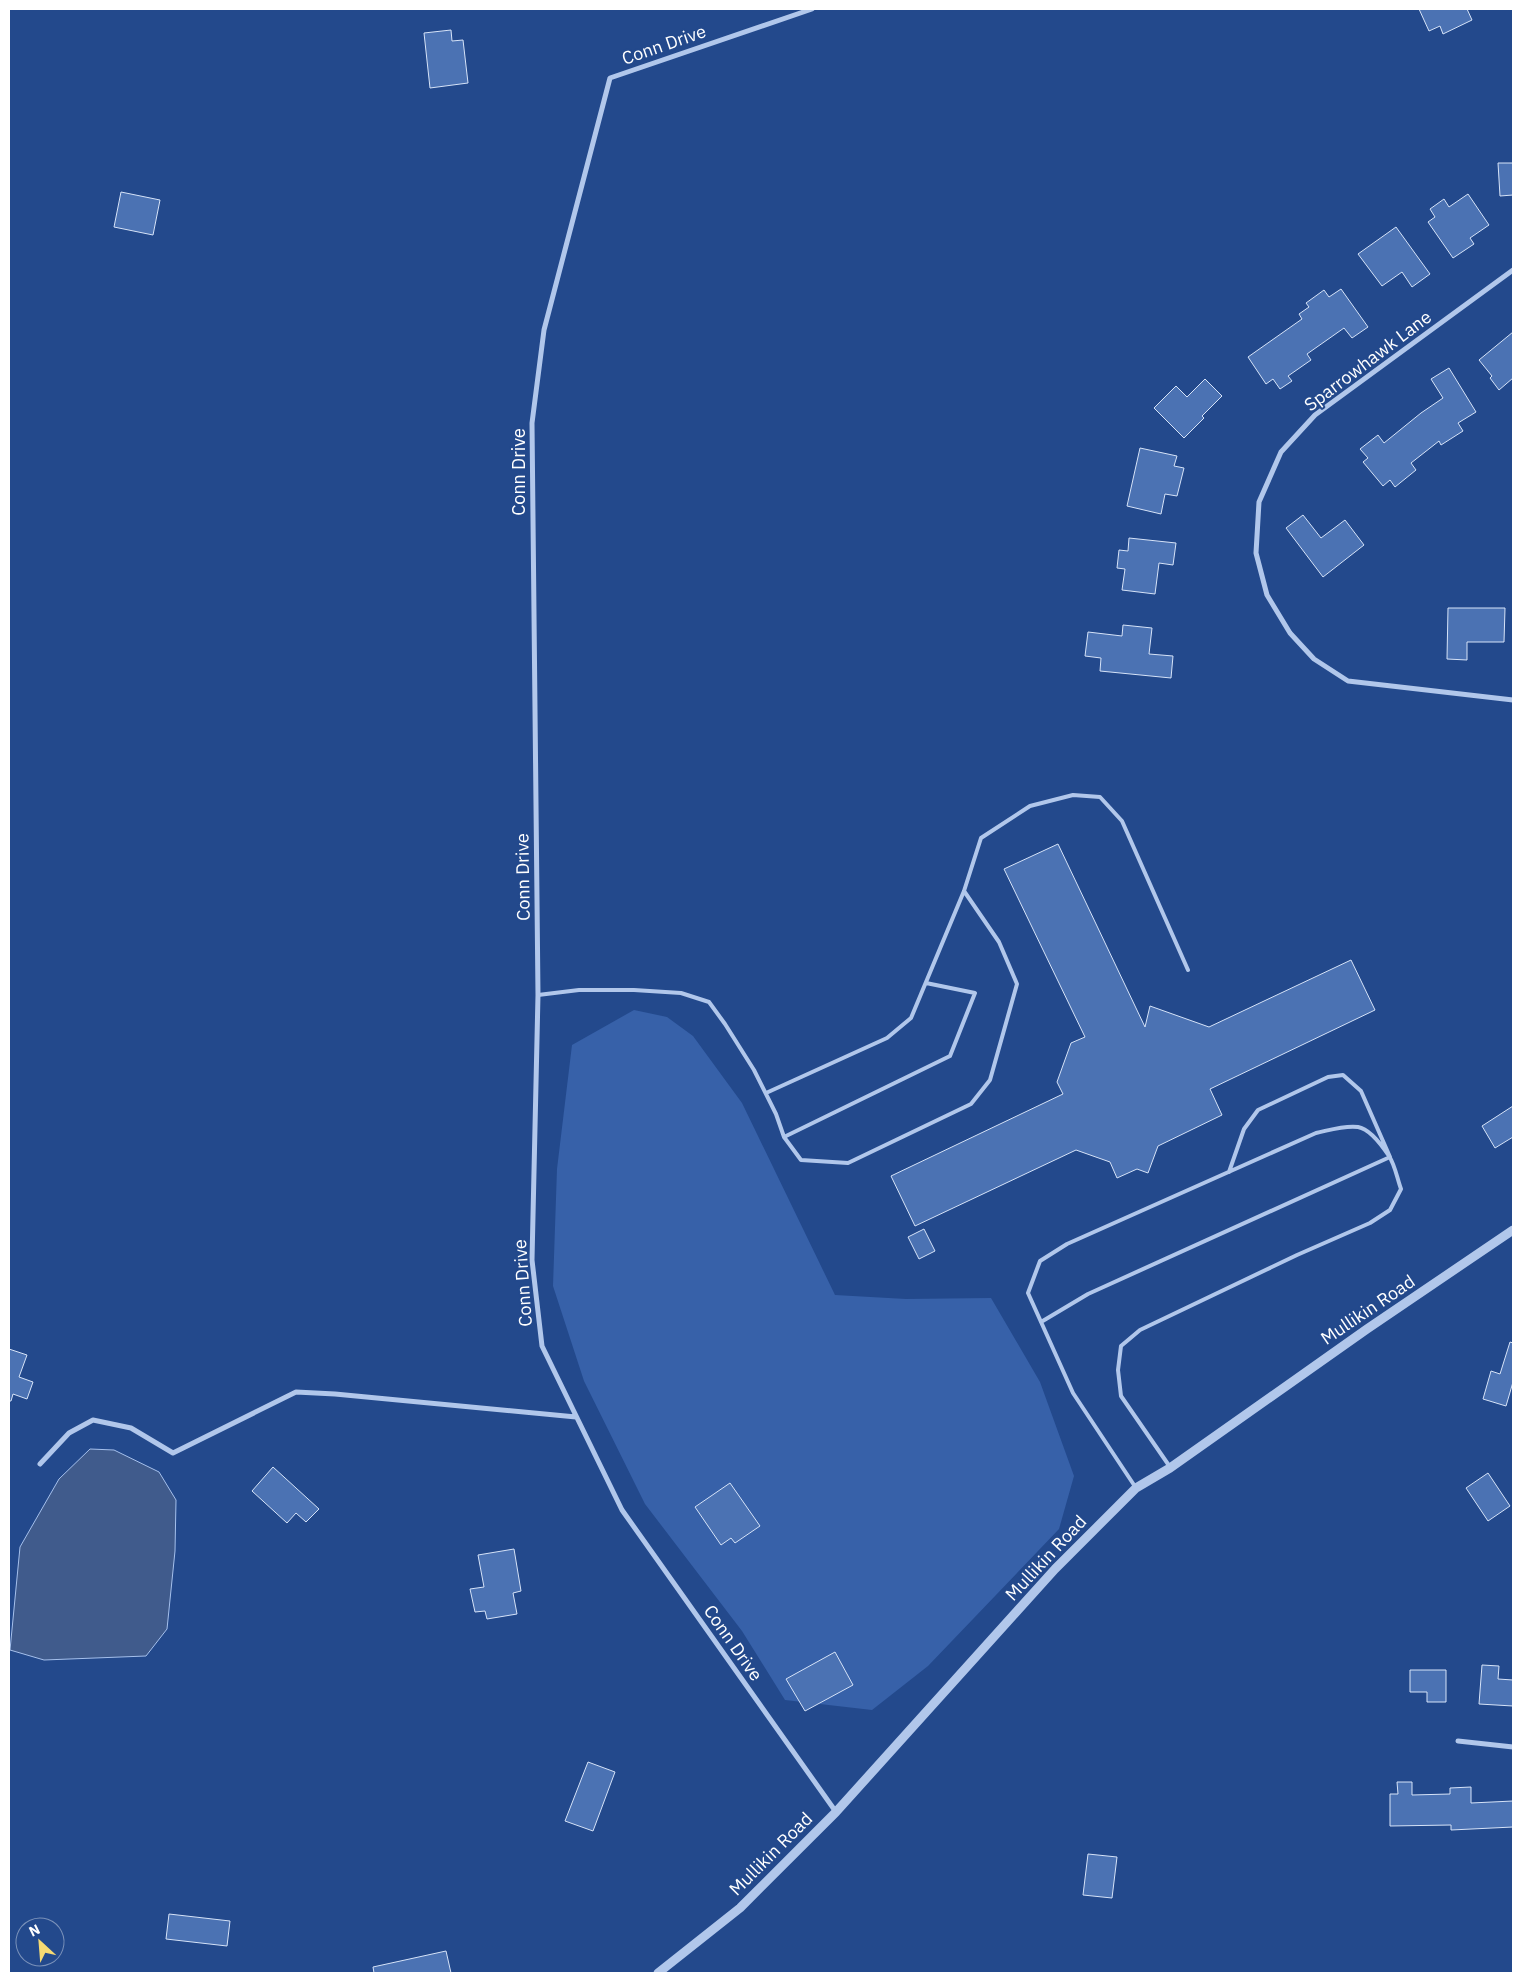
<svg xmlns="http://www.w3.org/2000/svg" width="1522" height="1982" font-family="'IBM Plex Sans',sans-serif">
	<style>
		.green { fill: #3761a9 }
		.water { fill: #405b8c; stroke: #a5c0ec }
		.building { fill: #4b72b3; stroke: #d6e3f8 }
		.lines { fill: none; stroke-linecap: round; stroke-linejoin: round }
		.service { stroke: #b1c7eb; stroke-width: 4 }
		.minor { stroke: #b1c7eb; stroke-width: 5 }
		.tertiary { stroke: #b1c7eb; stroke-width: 9 }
		.labels { text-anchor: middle; stroke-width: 4; stroke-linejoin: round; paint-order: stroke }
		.street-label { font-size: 18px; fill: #fff; stroke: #23498c }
	</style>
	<rect width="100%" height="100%" fill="#23498c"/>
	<path class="green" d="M634 1010 667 1017 693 1036 742 1103 835 1295 906 1299 991 1298 1040 1382 1074 1476 1059 1529 928 1666 872 1710 785 1700 742 1631 645 1504 584 1381 553 1286 557 1169 572 1045Z"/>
	<path class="water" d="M90 1449 114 1450 159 1472 176 1500 175 1551 167 1629 146 1656 44 1660 10 1650 20 1547 59 1479Z"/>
	<path class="building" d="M1419 9H1467L1472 20 1443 34 1440 26 1429 31Z
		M451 30 452 41 463 40 468 83 430 88 424 33Z
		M1498 163H1513V195L1500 196Z
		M121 192 160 200 153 235 114 227Z
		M1468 194 1489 225 1470 238 1474 244 1453 258 1428 222 1435 217 1430 209 1444 199 1449 207Z
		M1396 227 1430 274 1412 287 1402 272 1382 286 1358 254Z
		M1341 289 1368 327 1352 338 1344 328 1307 354 1311 360 1288 376 1292 381 1280 389 1273 379 1266 384 1248 357 1302 319 1299 314 1309 307 1306 303 1324 290 1329 297Z
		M1513 332V378L1499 390 1490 378 1492 376 1479 360Z
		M1449 368 1476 412 1458 423 1463 431 1441 445 1439 441 1411 463 1416 470 1395 487 1390 480 1383 486 1363 462 1368 458 1360 449 1378 435 1384 443 1421 413 1443 398 1431 379Z
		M1205 379 1222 396 1202 416 1204 418 1184 438 1154 408 1176 386 1187 397Z
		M1140 448 1177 456 1174 466 1184 468 1177 496 1165 494 1161 514 1127 506Z
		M1303 515 1321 538 1345 520 1364 545 1323 577 1286 528Z
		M1129 538 1176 543 1173 565 1159 563 1155 594 1122 590 1125 569 1117 568 1119 550 1128 551Z
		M1448 608H1505L1504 642H1467V660L1447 659Z
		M1123 625 1152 628 1149 654 1173 656 1171 678 1100 671 1101 658 1085 656 1088 632 1122 636Z
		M1058 844 1145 1027 1150 1006 1209 1027 1351 960 1375 1010 1210 1089 1222 1115 1158 1146 1148 1173 1137 1169 1117 1178 1110 1162 1076 1150 915 1226 891 1176 1063 1094 1057 1082 1071 1043 1085 1037 1004 869Z
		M1513 1106V1137L1495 1148 1482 1126Z
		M924 1229 935 1251 919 1259 908 1237Z
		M1510 1342 1513 1343V1382L1506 1406 1483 1399 1491 1371 1500 1374Z
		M9 1349 27 1355 19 1377 33 1382 27 1399 13 1394 11 1401H9Z
		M273 1467 319 1509 306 1522 296 1513 287 1523 252 1491Z
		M1488 1473 1510 1506 1488 1521 1466 1488Z
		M730 1483 760 1526 735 1543 731 1538 721 1545 695 1507Z
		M514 1549 521 1591 513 1593 517 1614 487 1619 485 1611 475 1612 470 1589 484 1587 478 1555Z
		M835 1652 853 1685 805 1711 786 1679Z
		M1482 1665 1499 1666 1498 1679 1513 1680V1706L1479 1704Z
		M1410 1670H1446V1702H1427V1692H1410Z
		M588 1762 615 1772 593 1831 565 1821Z
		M1397 1782H1412V1795L1450 1794V1788L1471 1787V1803L1513 1801V1827L1451 1830V1825L1390 1826V1794H1398Z
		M1088 1854 1117 1857 1112 1898 1083 1895Z
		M169 1914 230 1921 227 1946 166 1939Z
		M446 1951 451 1973H374L373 1967Z"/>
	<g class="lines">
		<path class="service" d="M538 995 579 990H634L681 993 709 1002 725 1024 754 1070 776 1114 784 1137 801 1160 848 1163 971 1104 990 1080 1017 984 999 942 964 891
			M766 1093 887 1038 911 1018 964 891 981 838 1030 806 1073 795 1100 797 1122 821 1188 970
			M784 1137 950 1056 975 993 926 983
			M1041 1322 1088 1294 1390 1157 1361 1091 1343 1075 1328 1077 1258 1110 1244 1129 1229 1172
			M1136 1488 1073 1393 1028 1293 1040 1261 1067 1244 1316 1133C1330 1130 1345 1125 1358 1127 1370 1129 1383 1147 1389 1156 1395 1165 1397 1178 1401 1189L1390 1210 1370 1223 1297 1255 1140 1330 1121 1346 1118 1370 1121 1396 1170 1467"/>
		<path class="minor" d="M812 9 610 78 544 330 532 423 538 995 532 1260 542 1346 622 1510 836 1812
			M1513 270 1315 415 1281 452 1259 502 1256 553 1267 595 1290 633 1314 659 1348 681 1513 700
			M40 1464 69 1433 93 1420 131 1428 173 1453 296 1392 335 1394 576 1417
			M1458 1741 1513 1747"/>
		<path class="tertiary" d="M658 1973 740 1908 836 1812 1055 1569 1136 1488 1170 1468 1367 1329 1513 1230"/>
	</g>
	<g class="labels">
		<g class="street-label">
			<text transform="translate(664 45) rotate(-19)" y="6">Conn Drive</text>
			<text transform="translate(1368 361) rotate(-37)" y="6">Sparrowhawk Lane</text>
			<text transform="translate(519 472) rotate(-90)" y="6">Conn Drive</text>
			<text transform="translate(523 877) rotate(-91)" y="6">Conn Drive</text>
			<text transform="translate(523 1283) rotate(-94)" y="6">Conn Drive</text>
			<text transform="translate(1368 1310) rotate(-34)" y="6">Mullikin Road</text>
			<text transform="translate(1046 1558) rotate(-47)" y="6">Mullikin Road</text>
			<text transform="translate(733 1643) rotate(55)" y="6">Conn Drive</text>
			<text transform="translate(771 1854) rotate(-45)" y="6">Mullikin Road</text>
		</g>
	</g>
	<rect width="1522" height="1982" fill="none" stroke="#ffffff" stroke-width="20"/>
	<g transform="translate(40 1942) rotate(334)"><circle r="24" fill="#23498c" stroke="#7b92ba"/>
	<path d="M0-4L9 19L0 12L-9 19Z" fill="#f6da73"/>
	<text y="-8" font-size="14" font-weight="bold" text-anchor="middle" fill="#ffffff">N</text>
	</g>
</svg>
